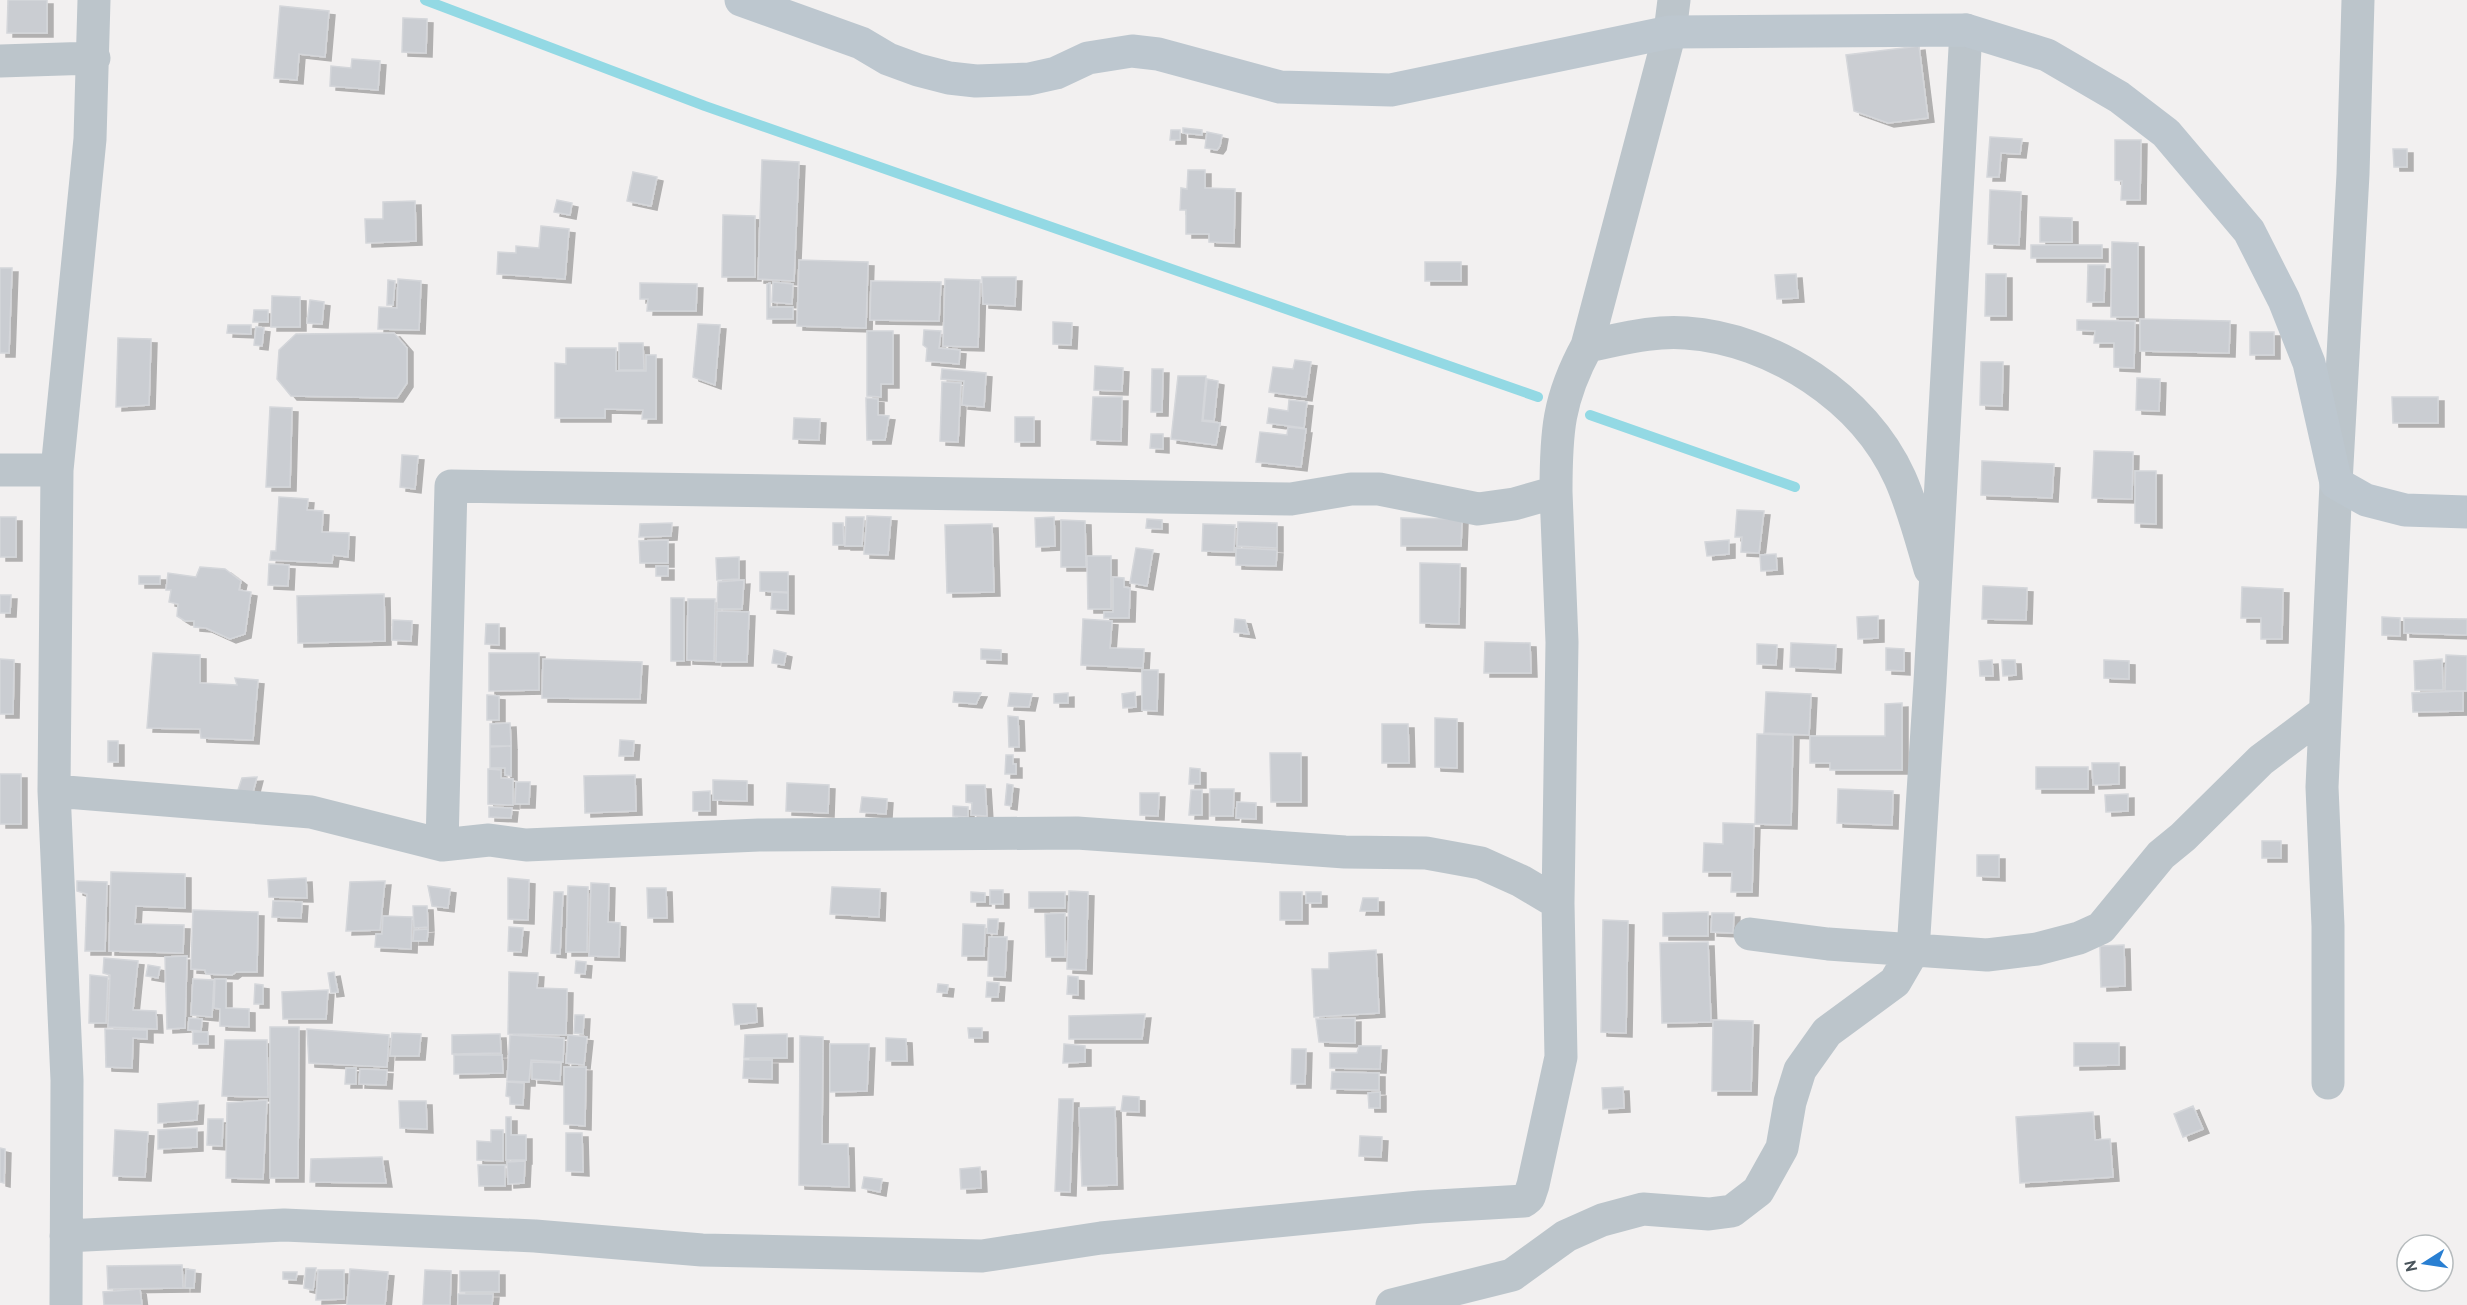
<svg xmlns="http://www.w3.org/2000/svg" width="2467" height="1305" font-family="Overpass,sans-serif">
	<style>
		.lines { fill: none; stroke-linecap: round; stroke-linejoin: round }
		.stream { stroke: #93d9e4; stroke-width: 10 }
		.building { fill: #cacdd2; stroke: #d4d6da; stroke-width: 1.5; filter: url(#shadow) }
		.street { stroke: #bcc5cb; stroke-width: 33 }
		.secondary { stroke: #bdc7cf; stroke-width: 33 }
	</style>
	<defs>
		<filter id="shadow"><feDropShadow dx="6" dy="4" stdDeviation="0" flood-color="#0004"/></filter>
	</defs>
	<rect width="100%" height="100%" fill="#f2f0f0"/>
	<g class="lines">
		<path class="stream" d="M425 0 705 106 1538 397
			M1590 415 1795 487"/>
	</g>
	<path class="building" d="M8 0H47V33H7Z
		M280 6 329 11 325 57 299 54 297 80 274 78Z
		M403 18 427 19 426 53 402 52Z
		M1919 46 1928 118 1888 123 1854 111 1846 55Z
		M352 59 380 61 378 90 330 86 331 66 351 68Z
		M1183 128 1202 130V135L1183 133Z
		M1171 130H1180V140H1170Z
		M1207 132 1222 135 1220 146 1217 150 1205 148Z
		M1990 137 2022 139 2020 154 2001 153 1999 177H1987Z
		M2115 140H2141L2140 200H2121L2122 181 2115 180Z
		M2393 149H2407V167H2394Z
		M762 160 799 162 794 281 758 279Z
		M1188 170H1205V188L1235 189 1234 243 1209 242V234H1186V210H1180L1181 188 1187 189Z
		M633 172 657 177 651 206 627 201Z
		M1990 190 2021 192 2019 245 1988 244Z
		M557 200 572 203 570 215 554 212Z
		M415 201 416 241 366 243 365 219H383V202Z
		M723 215 755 216V277H722Z
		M2040 217 2072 218V242H2040Z
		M541 226 569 229 565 279 497 274 498 252 516 253V246L539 248Z
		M2112 242 2138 243V317H2111Z
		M2031 245H2102V258H2031Z
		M799 260 868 262 866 328 797 326Z
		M1425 262H1461V281H1425Z
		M2088 265H2105L2104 302H2087Z
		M0 268H12L9 353H0Z
		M1796 274 1798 298 1777 299 1775 275Z
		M1986 274H2006V316H1985Z
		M982 277H1016L1015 306 983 304Z
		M398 279 421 281 419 330 378 329 379 307 397 308Z
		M945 279 980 280 978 347 943 346Z
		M388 280 395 281 393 305H387Z
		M871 281 941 282 939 321 870 320Z
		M773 282 793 284 792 304 772 302Z
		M640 283 697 284 696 311H647L648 299H640Z
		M770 283V307H793V319H767V284Z
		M272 296 300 297V327H271Z
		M310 300 324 302 322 324 307 323Z
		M254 310H268V322H253Z
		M2140 319 2230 321 2229 353 2140 351Z
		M2077 320 2135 321 2134 368 2114 367V343H2094L2095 331 2077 330Z
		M1053 322 1072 323 1071 345 1053 344Z
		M698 324 720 325 715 385 693 377Z
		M228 325H251V334L227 333Z
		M256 327 264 328 262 346 254 345Z
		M924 330 941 331 939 348 960 350 959 364 926 361 927 348 923 345Z
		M867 331H893V384H881V397L867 396Z
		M2250 332H2274V355H2250Z
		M394 333 407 348V383L397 398 291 396 277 379 279 350 296 334Z
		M118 338 151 339 149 405 116 407Z
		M619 343H643L644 370H619Z
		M566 348H616V371H646V355H656V419H642L643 410 605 409V418H555V363L566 364Z
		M1295 360 1311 362 1306 397 1269 392 1273 367 1293 369Z
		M1981 362H2003L2002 406 1980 405Z
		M1095 366 1123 368 1122 391 1094 390Z
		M942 369 986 373 984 407 962 405 964 381 941 379Z
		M1152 369H1163L1162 412H1151Z
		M1178 376H1206L1202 421 1220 423 1216 445 1171 439Z
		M2137 378 2160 379 2159 411 2136 410Z
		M1207 379 1218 381 1214 421 1203 420Z
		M942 382 961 383 958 442 940 441Z
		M1093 397H1122L1121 441 1091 440Z
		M2392 397H2438V423H2393Z
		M866 398 878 399V415L889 416 885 440H867Z
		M1289 400 1307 402 1304 428 1267 423 1269 408 1288 411Z
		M270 407 292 408 290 487H266Z
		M1015 417H1034V442H1015Z
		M794 418 820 419 819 440 793 439Z
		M1288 427 1306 429 1301 467 1256 462 1260 432 1287 435Z
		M1151 434H1163V449L1150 448Z
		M2094 451 2133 452 2132 499 2092 498Z
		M402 455 418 456 415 489 400 487Z
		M1982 461 2054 464 2052 498 1981 495Z
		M2135 471H2156V524L2135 523Z
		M279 497 308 499 307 510 323 511 322 532 349 533 348 557 333 555 332 563 270 560 271 551H276Z
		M1737 510 1764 511 1759 553 1741 552 1742 537H1735Z
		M867 516 891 517 888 555 864 554Z
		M0 517H16V557H0Z
		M846 517H864L862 546H845Z
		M1054 517 1055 546 1036 547 1035 518Z
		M1401 518 1462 519 1461 546H1401Z
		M1147 519 1162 520V529L1146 528Z
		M1061 520 1085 521 1086 567H1061Z
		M1238 522 1277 523V548L1237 546Z
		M672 523 671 536 639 537 640 524Z
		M833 523H843L844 545H833Z
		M992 524 994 592 947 593 945 525Z
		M1203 524 1235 525 1234 552 1202 551Z
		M668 540V563H640L639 541Z
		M1729 540V554L1707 556 1705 542Z
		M1136 548 1153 550 1147 586 1130 583Z
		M1236 548 1277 550 1276 566 1236 565Z
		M1776 554 1777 570 1761 571 1760 555Z
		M1087 556H1111V609H1088Z
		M739 557V579L717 580 716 558Z
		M1420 563 1460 564 1459 624 1420 623Z
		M269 564 289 565 288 586 268 585Z
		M656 566H668V576H656Z
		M200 567 225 569 241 581 239 590 251 592 245 634 230 639 206 628 194 627V621H185L177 616 178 604 169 602 171 590H166L168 573 196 577Z
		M760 572H788V592L760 591Z
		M139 576H160V584H139Z
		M1113 577 1124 578V587L1130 588 1129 618H1104V612H1113Z
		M744 580 742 609H717L718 582Z
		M1983 586 2027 588 2026 620 1982 619Z
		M2242 587 2283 589 2282 639H2261V618H2241Z
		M772 592 788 593V610L771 609Z
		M384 594 385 641 298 643 297 596Z
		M0 595H11L10 613H0Z
		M671 598H684V661H671Z
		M688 599H715L714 661 687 660Z
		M717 611 749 612 747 662H716Z
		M1878 616V638L1858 639 1857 617Z
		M2382 617 2400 618V636L2382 635Z
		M2404 618 2467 619V635L2404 633Z
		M1083 619 1112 621 1110 648 1144 649 1143 668 1081 665Z
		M1235 619 1245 620 1249 634 1234 632Z
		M393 620 412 621 411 641 392 640Z
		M486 624H499V645L485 644Z
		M1485 642 1530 643 1531 673H1484Z
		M1791 643 1836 645 1835 669 1790 667Z
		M1757 644 1777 645 1776 665 1757 664Z
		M1886 648 1904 649V671L1886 670Z
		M981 649 1001 650V660L981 659Z
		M774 650 786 653 784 665 772 663Z
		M153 653 200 655V683L237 685 235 678 258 680 253 740 201 738 200 729 147 728Z
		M489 653H539V690L489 691Z
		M2446 655 2467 656V691H2445Z
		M0 659 14 660 13 714H0Z
		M543 659 642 662 640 699 542 698Z
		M2442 659 2443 690H2415L2414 661Z
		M1992 660 1993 676H1980L1979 661Z
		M2002 660H2015L2016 675 2003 676Z
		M2104 660 2129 661V679L2104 678Z
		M1142 670H1158L1157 711 1142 710Z
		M2463 691V711L2413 712 2412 693Z
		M954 692 981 693 976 704 953 702Z
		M1135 692 1136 707 1123 708 1122 694Z
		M1766 692 1811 694 1809 735 1764 733Z
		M1010 693 1032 694 1029 707 1008 706Z
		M1068 693V703H1054V694Z
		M487 695 499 696V720H487Z
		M1902 703V770H1830V763H1810V736H1885V704Z
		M1008 716 1018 717 1019 747H1009Z
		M1435 718 1457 719V768L1435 767Z
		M510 723 511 746H490V724Z
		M1382 724H1408L1409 763H1382Z
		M1757 734 1793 735 1791 825 1755 824Z
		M620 740 634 741 633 756H619Z
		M108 741H118V762H108Z
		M511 746V776L505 775V768H490V747Z
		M1270 753H1301V802H1271Z
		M1006 755H1013V764H1016V774H1005Z
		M2092 763H2119V784L2093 785Z
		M2036 767H2088V789H2036Z
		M1190 768 1200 769V784H1189Z
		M488 769 501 770V778L513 779V805L488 804Z
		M0 774H21V824H0Z
		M635 775 636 811 585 813 584 776Z
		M257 777 252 796H236L242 778Z
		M713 780 747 781V801L713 800Z
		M516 782H530L529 804H515Z
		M787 783 829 785 828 813 786 811Z
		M1007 784 1013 785 1011 806 1005 805Z
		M966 785H985L987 816 971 815 972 803 966 802Z
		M1210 789H1234L1233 816H1210Z
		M1838 789 1893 791 1892 825 1837 823Z
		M1191 790H1202V815H1189Z
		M710 791V811H693V792Z
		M1140 793H1159L1158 816 1140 815Z
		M2128 794V811L2106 812 2105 795Z
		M862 797 887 799 886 814 860 812Z
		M1237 802 1256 803V819L1236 818Z
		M953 806 968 807V817L953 816Z
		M489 807 512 808 511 818 489 817Z
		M1723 823 1754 824 1752 892H1731L1732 872H1703L1704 843 1723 844Z
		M2262 841H2281V858H2262Z
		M1977 855H1999V877L1977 876Z
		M111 872 185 874V908L136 906 135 924 184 925 183 953 109 951Z
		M306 878 307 898 269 897 268 880Z
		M508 878 529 880 528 920 508 919Z
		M77 881 107 882 105 951H85L87 894 77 891Z
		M385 881 380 930 346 931 350 882Z
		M591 883 609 884 608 922 620 923 619 957 589 956Z
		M428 886 450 889 448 908 432 906Z
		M568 886 588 887 587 952H566Z
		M832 887 880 889 879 917 830 914Z
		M647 888H666L667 918H648Z
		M990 890H1003V904H990Z
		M1069 891 1088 892 1086 970 1067 969Z
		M554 892H563L560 954 551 953Z
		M971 892 985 893V902H971Z
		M1029 892H1065V908H1029Z
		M1280 892H1302V920H1280Z
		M1306 892H1321V903H1306Z
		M1363 898H1378V911H1360Z
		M273 901 302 902 301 918 272 917Z
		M413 906H427L428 927 414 928Z
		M193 910 258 912 257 972H236L232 975 206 974 205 970 191 969Z
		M1708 912V936H1663V913Z
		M1065 913V957H1046L1045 914Z
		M1712 913H1734L1733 933 1711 932Z
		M383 916 412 917 411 949 375 947 376 934H382Z
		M988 919H998L997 934 987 933Z
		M1603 920 1628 921 1626 1033 1601 1032Z
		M963 924 985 925 984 956H962Z
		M509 927 523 928 521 952 508 951Z
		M428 929 427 941H413L414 930Z
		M989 937H1007L1005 977 988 976Z
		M1708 942 1711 1022 1662 1023 1660 943Z
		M2124 945 2125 986 2101 987 2100 946Z
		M1376 950 1379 1013 1314 1017 1312 969H1329V953Z
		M187 956 185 1028 167 1029 165 957Z
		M104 958 138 961 133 1010 156 1011 157 1029 108 1027 110 975 103 973Z
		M576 961 586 962 585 974 575 973Z
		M148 965 160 967 158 978 146 976Z
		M334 972 338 992 331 993 328 973Z
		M509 972 538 973 537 988 567 989 566 1035 508 1034Z
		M90 975 108 977 106 1023H89Z
		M1068 976 1078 977V995L1067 994Z
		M193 979 214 980 212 1017 191 1015Z
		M215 979H226V1008L249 1009V1027L220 1026V1009L214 1008Z
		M987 982 999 983 998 997H986Z
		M255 984 263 985V1004H254Z
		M938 984 948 985 947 993 937 992Z
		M328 990 326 1019H283L282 992Z
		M733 1004H756L757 1022 735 1025Z
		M1145 1014 1142 1039H1069V1016Z
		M575 1015H584L583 1034 574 1033Z
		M189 1018 202 1019 201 1031 188 1030Z
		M1355 1018V1043L1319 1042 1316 1019Z
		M1713 1020 1753 1021 1751 1091H1712Z
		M270 1027H299L298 1178H270Z
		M968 1028H982V1038H969Z
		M105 1029 147 1030V1039L133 1038 132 1068 106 1067Z
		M307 1029 389 1035 387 1067 309 1063Z
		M193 1032H208V1044H193Z
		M392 1033 421 1034 419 1056H390Z
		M500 1034 501 1053 452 1054V1035Z
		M787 1034V1058H744L745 1035Z
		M510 1035 564 1038 563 1062 531 1060 529 1082 507 1081Z
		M568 1035 587 1037 584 1065 566 1063Z
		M800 1036 823 1037 822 1144H848L849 1187 799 1185Z
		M886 1038 906 1039 907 1061H886Z
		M225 1040H267L268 1097 222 1096Z
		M2074 1043H2119V1065L2074 1066Z
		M830 1044H869L867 1091 830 1092Z
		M1064 1044 1085 1046V1062L1063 1063Z
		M1359 1046H1381L1380 1069 1330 1068V1053H1357Z
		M1292 1049H1306L1305 1084H1291Z
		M454 1055H502L503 1073 454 1074Z
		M744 1060H772V1079L743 1078Z
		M532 1062 561 1063 560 1081 532 1079Z
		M564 1067H586L585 1126 564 1124Z
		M346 1068H356V1084H345Z
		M360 1069 387 1070 386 1085 359 1084Z
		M1332 1072 1379 1073V1090L1331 1089Z
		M507 1082 524 1083 523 1105 510 1104V1097L506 1096Z
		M1623 1087 1624 1108 1603 1109 1602 1088Z
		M1380 1092V1108H1369L1368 1093Z
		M1123 1096 1139 1097V1112L1121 1111Z
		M1059 1099H1073L1070 1192 1055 1191Z
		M267 1100 263 1179 226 1178 227 1103Z
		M198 1101 197 1120 158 1123V1104Z
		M399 1101H426L427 1129 400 1128Z
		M2193 1106 2203 1129 2183 1137 2174 1114Z
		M1115 1107 1117 1185 1082 1186 1079 1108Z
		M2093 1112 2095 1140 2110 1139 2113 1177 2020 1183 2016 1117Z
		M506 1117H511V1135H526V1160H506Z
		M208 1119H223L222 1146 207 1145Z
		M197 1128V1147L158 1149V1130Z
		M115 1130 148 1132 145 1177 113 1176Z
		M491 1130H503V1161L477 1160V1141L491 1142Z
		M566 1133H582L583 1172 566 1171Z
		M1360 1136 1382 1137 1381 1157 1359 1156Z
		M0 1148 5 1149 4 1183 0 1182Z
		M382 1157 386 1183 310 1182 311 1159Z
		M525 1161 524 1183 508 1184 507 1162Z
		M478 1165H505V1186H479Z
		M980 1167 981 1188 961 1189 960 1169Z
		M864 1177 882 1179 880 1192 862 1188Z
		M182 1265 183 1288 108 1289 107 1266Z
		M306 1268H316L313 1290 304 1288Z
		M186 1269 195 1270 194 1288H185Z
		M350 1269 388 1272 385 1305H347Z
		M318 1270H344V1299L316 1300Z
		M425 1270 451 1271 450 1305H423Z
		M460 1271H499V1292H460Z
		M283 1272H297L296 1280 283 1279Z
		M140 1289 142 1305H104L103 1292Z
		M458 1294H493L492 1305H458Z"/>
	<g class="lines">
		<path class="street" d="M0 61 94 58
			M1587 346C1619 340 1653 330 1686 333 1773 339 1864 398 1900 478 1913 507 1921 539 1930 569
			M0 470H57L54 791 67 1080 66 1305
			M57 470 90 139 94 0
			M1556 492C1556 432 1558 399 1587 346L1670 32 1674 0
			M54 791 311 812 442 845 489 840 526 845 759 835 1077 833 1345 852 1426 853 1481 863 1521 881 1558 903
			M1750 934 1828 944 1987 955 2037 949 2079 938 2101 928 2161 855 2183 837 2261 760 2325 712
			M2328 1083V926L2322 787 2336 483 2353 174 2358 0
			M66 1236 284 1225 535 1236 702 1250 982 1256 1101 1238 1420 1207 1524 1201 1529 1197 1533 1185 1561 1057 1558 903 1562 642 1556 492 1514 504 1478 509 1379 489H1351L1291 499 451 486 442 845
			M1392 1305 1512 1275 1566 1236 1602 1220 1643 1209 1709 1214 1732 1211 1758 1191 1782 1148 1790 1102 1800 1070 1827 1032 1895 982 1913 951 1930 682 1966 30"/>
		<path class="secondary" d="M741 0 861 43 888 59 918 70 949 78 976 81 1029 79 1056 73 1088 58 1132 51 1158 54 1280 87 1391 90 1670 32 1966 30 2047 55 2119 97 2166 133 2249 231 2284 300 2309 363 2336 483 2366 500 2405 510 2467 512"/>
	</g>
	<g transform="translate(2425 1263) rotate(258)"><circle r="28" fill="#ffffff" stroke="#b6bbbd" stroke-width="1.5"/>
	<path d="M0-4.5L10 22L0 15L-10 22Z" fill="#297fd2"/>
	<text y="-9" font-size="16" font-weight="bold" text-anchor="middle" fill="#49545b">N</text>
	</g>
</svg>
